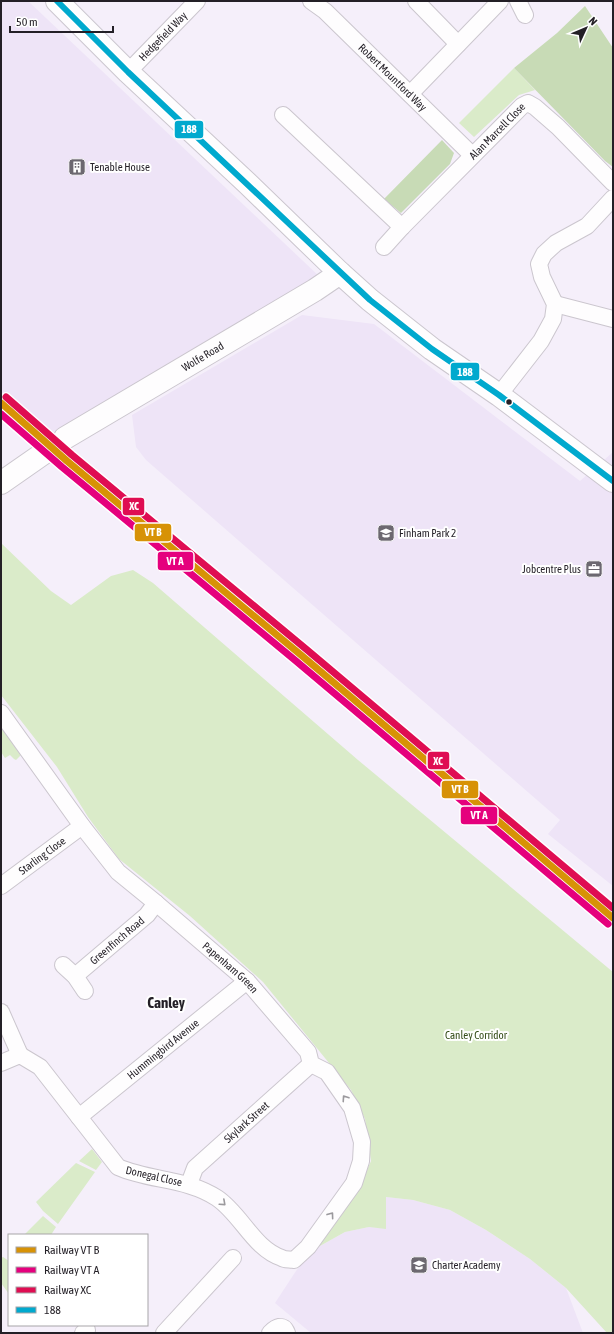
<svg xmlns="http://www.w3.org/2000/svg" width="614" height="1334" font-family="'Asap Condensed',sans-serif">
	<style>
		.built { fill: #eee4f7 }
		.green { fill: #daebc9 }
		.forest { fill: #c8dbb6 }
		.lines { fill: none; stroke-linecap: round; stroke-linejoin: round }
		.street-casing { stroke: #cbc6ce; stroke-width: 18 }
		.secondary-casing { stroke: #cbc6ce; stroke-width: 24 }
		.street { stroke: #fefdfe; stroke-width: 16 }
		.secondary { stroke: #fefdfe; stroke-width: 22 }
		.bus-1-casing { stroke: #fff; stroke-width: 9 }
		.bus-1 { stroke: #00a9ce; stroke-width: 6 }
		.rail-1-casing { stroke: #fff; stroke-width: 10 }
		.rail-2-casing { stroke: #fff; stroke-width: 10 }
		.rail-3-casing { stroke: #fff; stroke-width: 10 }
		.rail-1 { stroke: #d79206; stroke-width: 7 }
		.rail-2 { stroke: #e5007d; stroke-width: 7 }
		.rail-3 { stroke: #df0d52; stroke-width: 7 }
		.oneway { stroke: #9b999d }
		.bus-dot { fill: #231f26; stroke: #fff; stroke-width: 1.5 }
		.labels { text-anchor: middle; stroke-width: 4; stroke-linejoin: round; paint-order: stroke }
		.street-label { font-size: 11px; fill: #231f26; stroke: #fff }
		.poi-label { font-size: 11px; fill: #231f26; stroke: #fff; text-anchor: start }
		.park-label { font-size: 11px; fill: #334c17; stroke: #fff }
		.district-label { font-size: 15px; font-weight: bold; fill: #231f26; stroke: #fff }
		.line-badge { stroke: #fff; stroke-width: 1.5 }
		.badge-label { font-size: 11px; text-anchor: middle; font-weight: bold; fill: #fff }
	</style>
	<rect width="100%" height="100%" fill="#f5effa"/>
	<path class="built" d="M1 1H28L320 277 54 437 1 392Z
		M302 315 374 324 580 481 613 452V886L548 834 560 820 146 460 136 447 132 415Z
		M386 1197 413 1200 450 1210 486 1230 530 1259 566 1288 583 1333H311L275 1303 296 1271 311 1251 345 1232 369 1227 386 1228Z"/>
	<path class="green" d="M514 68 535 90 519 95 474 137 459 123Z
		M1 543 51 591 71 605 111 576 133 570 153 583 358 760 613 972V1333H607L566 1288 530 1259 486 1230 450 1210 413 1200 386 1197V1229L369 1227 345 1232 311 1251 362 1181 371 1161 365 1119 351 1090 263 982 190 916 119 859 88 817 57 767 1 695Z
		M1 721 21 752V755L16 760 14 759 10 755 5 758 1 752Z
		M92 1149 102 1162 96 1170 79 1161Z
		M76 1163 95 1172 58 1224 43 1211 36 1202Z
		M43 1216 56 1227 51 1235H24Z
		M3 1257 9 1261V1294L1 1283V1258Z"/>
	<path class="forest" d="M585 6 613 48V167L605 161 514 68 557 33Z
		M442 140 454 153 450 164 401 213 384 199Z"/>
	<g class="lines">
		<defs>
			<g id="street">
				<path id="s1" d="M311 1 325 11 472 155"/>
				<path d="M416 1 458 44"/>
				<path d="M518 1 525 15"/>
				<path id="s2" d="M128 72 197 1"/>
				<path d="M410 94 500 1"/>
				<path d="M283 115 402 227"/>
				<path id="s3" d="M384 247 402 227 522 106 528 103 535 107 558 127 613 183"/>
				<path d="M555 304 613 319"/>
				<path d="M499 395 541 341 553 319 555 304 542 277 539 264 544 254 556 243 587 226 613 198"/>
				<path id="s4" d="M1 713 82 826 118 872 156 903 247 981 308 1052 311 1064 327 1072 352 1108 362 1142 361 1161 354 1183 308 1247 294 1260C290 1259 285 1260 282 1258 254 1249 241 1214 217 1198 187 1178 149 1181 118 1167L40 1067 20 1055 1 1063"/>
				<path id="s5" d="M1 886 82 826"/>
				<path d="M63 965 75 976 85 991"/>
				<path id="s6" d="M75 976 147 915 156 903"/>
				<path d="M1 1012 20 1055"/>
				<path id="s7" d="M79 1117 247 981"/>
				<path id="s8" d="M189 1184 195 1168 311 1064"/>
				<path d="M83 1333 87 1330"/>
				<path d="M164 1333 233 1258"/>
				<path d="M270 1333C276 1327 283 1323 287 1333"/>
			</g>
			<g id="secondary">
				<path d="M57 1 128 72 247 183 340 273 370 300 432 349 499 395 613 481"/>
				<path id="s9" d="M65 438 315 290 340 273"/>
				<path d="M1 483 44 453"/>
			</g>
		</defs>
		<use href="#street" class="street-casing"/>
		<use href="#secondary" class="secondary-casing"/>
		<use href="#street" class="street"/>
		<use href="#secondary" class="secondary"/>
		<defs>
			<path id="bus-1" d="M57 1 128 72 370 300 432 349 499 395 613 481"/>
		</defs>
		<use href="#bus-1" class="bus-1-casing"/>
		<use href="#bus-1" class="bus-1"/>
		<defs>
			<path id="rail-1" d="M1 403 67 461 301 655 613 918"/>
			<path id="rail-2" d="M1 414 62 467 296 661 608 924"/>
			<path id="rail-3" d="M6 397 72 455 306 649 613 908"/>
		</defs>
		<use href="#rail-1" class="rail-1-casing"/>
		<use href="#rail-2" class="rail-2-casing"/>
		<use href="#rail-3" class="rail-3-casing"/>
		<use href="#rail-1" class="rail-1"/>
		<use href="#rail-2" class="rail-2"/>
		<use href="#rail-3" class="rail-3"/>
	</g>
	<defs><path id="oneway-chevron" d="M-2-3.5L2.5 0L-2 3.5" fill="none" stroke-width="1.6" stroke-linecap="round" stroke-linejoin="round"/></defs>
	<g class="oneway">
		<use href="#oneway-chevron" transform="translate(345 1098) rotate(-124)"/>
		<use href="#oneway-chevron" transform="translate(223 1203) rotate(42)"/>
		<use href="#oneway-chevron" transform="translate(331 1215) rotate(-54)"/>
	</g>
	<defs>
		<symbol id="building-square" viewBox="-11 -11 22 22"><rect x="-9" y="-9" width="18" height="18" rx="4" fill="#6c6870" stroke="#fff"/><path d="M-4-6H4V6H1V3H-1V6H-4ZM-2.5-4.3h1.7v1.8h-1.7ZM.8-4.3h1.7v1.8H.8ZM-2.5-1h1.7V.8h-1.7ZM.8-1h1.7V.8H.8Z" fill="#fff"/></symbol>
		<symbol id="school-square" viewBox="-11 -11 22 22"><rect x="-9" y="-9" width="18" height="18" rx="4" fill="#6c6870" stroke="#fff"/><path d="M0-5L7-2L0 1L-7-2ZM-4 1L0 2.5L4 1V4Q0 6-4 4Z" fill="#fff"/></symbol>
		<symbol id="office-square" viewBox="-11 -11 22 22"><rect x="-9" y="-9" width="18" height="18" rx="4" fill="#6c6870" stroke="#fff"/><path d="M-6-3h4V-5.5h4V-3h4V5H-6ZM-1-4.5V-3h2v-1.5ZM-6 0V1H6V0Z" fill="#fff"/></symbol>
	</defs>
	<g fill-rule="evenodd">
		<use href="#building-square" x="67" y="157" width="20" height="20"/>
		<use href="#school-square" x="376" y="523" width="20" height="20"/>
		<use href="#office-square" x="584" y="559" width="20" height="20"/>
		<use href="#school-square" x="409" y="1255" width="20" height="20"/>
	</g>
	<circle class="bus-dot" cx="509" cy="402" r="3.5"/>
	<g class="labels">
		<g class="street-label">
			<text dy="4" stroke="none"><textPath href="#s2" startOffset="50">Hedgefield Way</textPath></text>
			<text dy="4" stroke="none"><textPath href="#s1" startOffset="112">Robert Mountford Way</textPath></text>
			<text dy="4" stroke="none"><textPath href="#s3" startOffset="162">Alan Marcell Close</textPath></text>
			<text dy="4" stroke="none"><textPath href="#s9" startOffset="160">Wolfe Road</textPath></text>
			<text dy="4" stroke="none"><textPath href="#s5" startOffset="51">Starling Close</textPath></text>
			<text dy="4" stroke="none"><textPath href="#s6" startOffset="55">Greenfinch Road</textPath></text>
			<text dy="4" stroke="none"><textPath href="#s4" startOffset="345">Papenham Green</textPath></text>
			<text dy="4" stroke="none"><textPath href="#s7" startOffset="108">Hummingbird Avenue</textPath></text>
			<text dy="4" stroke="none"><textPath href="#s8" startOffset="86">Skylark Street</textPath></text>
			<text transform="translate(154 1176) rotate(13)" y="4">Donegal Close</text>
		</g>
		<g class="poi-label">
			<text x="90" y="171">Tenable House</text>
			<text x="399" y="537">Finham Park 2</text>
			<text x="581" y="573" text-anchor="end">Jobcentre Plus</text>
			<text x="432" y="1269">Charter Academy</text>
		</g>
		<g class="park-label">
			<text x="476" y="1039">Canley Corridor</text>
		</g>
		<g class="district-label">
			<text x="166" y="1008">Canley</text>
		</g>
	</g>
	<g class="line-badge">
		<rect x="174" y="120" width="30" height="19" rx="4" fill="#00a9ce"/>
		<rect x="450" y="362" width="30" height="19" rx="4" fill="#00a9ce"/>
		<rect x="122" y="497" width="23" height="19" rx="4" fill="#df0d52"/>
		<rect x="134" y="523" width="38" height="19" rx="4" fill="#d79206"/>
		<rect x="157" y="551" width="37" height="20" rx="4" fill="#e5007d"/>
		<rect x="427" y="751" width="23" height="19" rx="4" fill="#df0d52"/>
		<rect x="441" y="780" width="38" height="19" rx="4" fill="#d79206"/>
		<rect x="460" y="806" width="38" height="19" rx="4" fill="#e5007d"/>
	</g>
	<g class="badge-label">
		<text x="189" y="133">188</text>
		<text x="465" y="376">188</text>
		<text x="134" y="510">XC</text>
		<text x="153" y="536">VT B</text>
		<text x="175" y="565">VT A</text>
		<text x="438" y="765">XC</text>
		<text x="460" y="793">VT B</text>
		<text x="479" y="819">VT A</text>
	</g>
	<rect width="614" height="1334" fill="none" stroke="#231f26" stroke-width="4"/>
	<rect x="8" y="1234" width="140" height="92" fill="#ffffff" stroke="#a7a5a8"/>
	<rect x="16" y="1247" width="20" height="6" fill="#d79206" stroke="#a7a5a8"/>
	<text x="44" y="1254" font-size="12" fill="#231f26">Railway VT B</text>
	<rect x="16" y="1267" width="20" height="6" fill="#e5007d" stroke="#a7a5a8"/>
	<text x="44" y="1274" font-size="12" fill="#231f26">Railway VT A</text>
	<rect x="16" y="1287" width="20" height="6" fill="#df0d52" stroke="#a7a5a8"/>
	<text x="44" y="1294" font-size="12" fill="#231f26">Railway XC</text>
	<rect x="16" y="1307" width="20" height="6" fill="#00a9ce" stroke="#a7a5a8"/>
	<text x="44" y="1314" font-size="12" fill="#231f26">188</text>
	<g transform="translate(586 28) rotate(46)" stroke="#ffffff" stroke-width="3" paint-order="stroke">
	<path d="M0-3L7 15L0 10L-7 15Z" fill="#231f26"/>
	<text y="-6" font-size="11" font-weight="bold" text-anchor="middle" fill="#231f26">N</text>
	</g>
	<path d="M10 26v6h103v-6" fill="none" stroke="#231f26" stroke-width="2"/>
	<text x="16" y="26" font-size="12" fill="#231f26" stroke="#ffffff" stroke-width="3" paint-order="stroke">50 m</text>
</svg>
